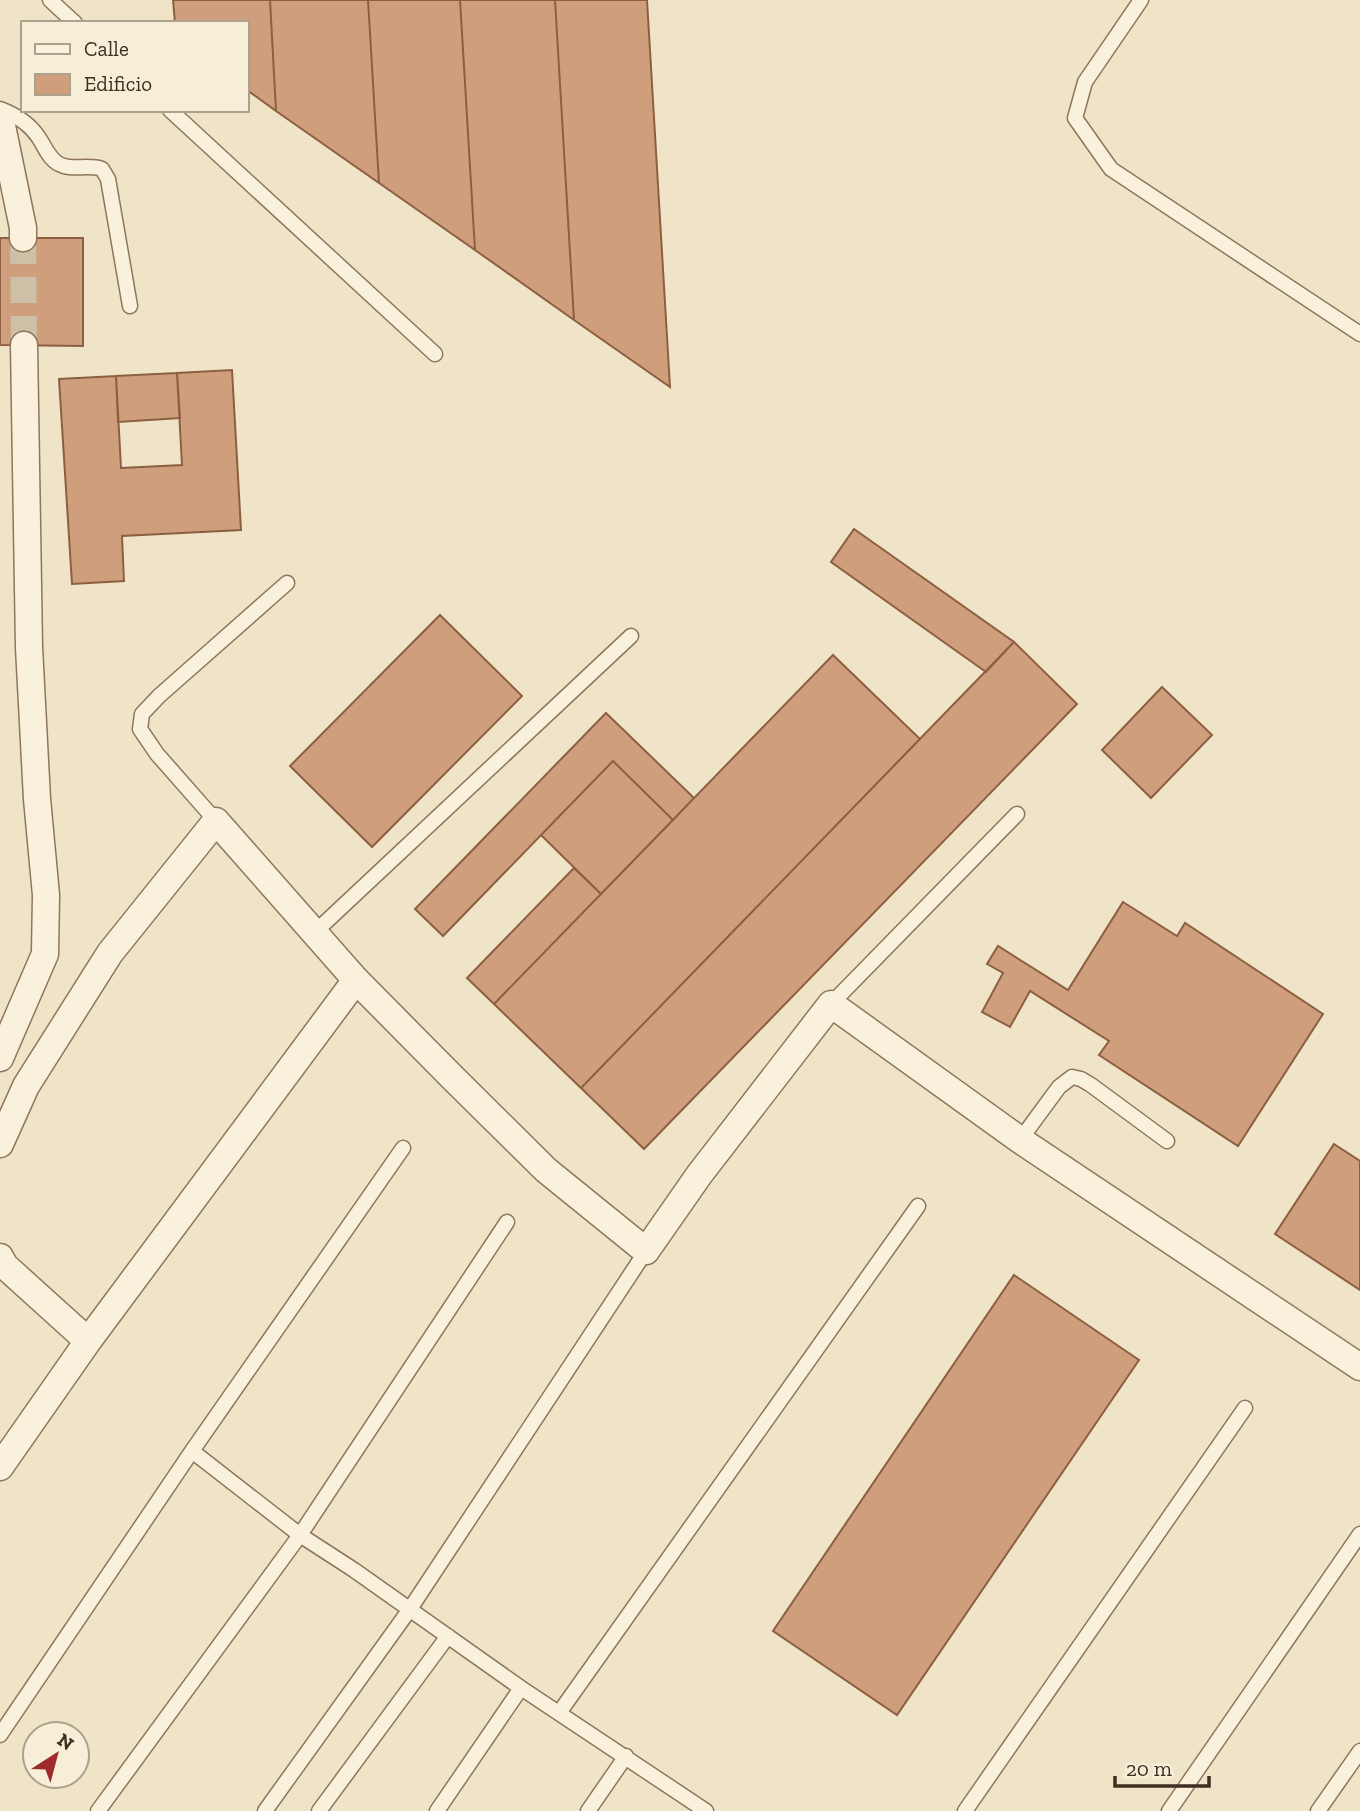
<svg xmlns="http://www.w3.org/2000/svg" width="1360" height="1811" font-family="'Zilla Slab',serif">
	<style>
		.building { fill: #cf9f7d; stroke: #8d5f41; stroke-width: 2 }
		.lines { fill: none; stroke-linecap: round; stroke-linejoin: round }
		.street-tunnel { stroke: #ccc0a6; stroke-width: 26; stroke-dasharray: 26 13; stroke-linecap: butt }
		.lane-casing { stroke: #8d765c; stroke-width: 17 }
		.street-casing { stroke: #8d765c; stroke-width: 29 }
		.lane { stroke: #faf1dc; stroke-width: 14 }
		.street { stroke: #faf1dc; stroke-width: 26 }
	</style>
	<rect width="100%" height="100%" fill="#f0e4c8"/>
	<path class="building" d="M173 0H270L276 111 247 90V23H175Z
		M270 0H368L379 183 276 111Z
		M368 0H460L475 250 379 183Z
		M460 0H555L574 320 475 250Z
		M555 0H647L670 387 574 320Z
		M0 238H83V346L0 345Z
		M232 370 241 530 122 536 124 581 72 584 59 379 116 376 121 468 182 465 177 373Z
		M177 373 180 418 118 422 116 376Z
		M854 529 1014 642 986 672 831 562Z
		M440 615 522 696 372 847 290 766Z
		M1014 642 1077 704 644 1149 581 1088Z
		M833 655 920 739 581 1088 494 1004Z
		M1162 687 1212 735 1151 798 1102 750Z
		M606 713 694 798 673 820 613 761 443 936 415 909Z
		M613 761 673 820 601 894 541 835Z
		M574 868 601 894 494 1004 467 978Z
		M1123 902 1177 936 1185 923 1323 1014 1238 1146 1099 1055 1109 1041 1030 991 1010 1027 982 1012 1003 973 987 964 998 946 1068 990Z
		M1334 1144 1360 1161V1290L1275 1234Z
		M1014 1275 1139 1360 897 1715 773 1631Z"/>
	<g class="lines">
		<path class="street-tunnel" d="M23 238 24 345"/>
		<defs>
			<path id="lane" d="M50 0 75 23
				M1141 0 1085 82 1075 118 1111 169 1360 334
				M0 109C16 115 30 124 39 138 45 147 49 159 59 164 71 171 88 164 102 169L108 179 130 306
				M170 110 435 354
				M216 821 157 754 140 729 142 714 159 696 287 583
				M314 933 631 636
				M831 1004 1017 814
				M1020 1140 1059 1087 1072 1077 1081 1079 1091 1085 1167 1141
				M192 1451 300 1535 354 1570 521 1688 706 1811
				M559 1713 918 1206
				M0 1735 192 1451 403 1148
				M98 1811 300 1535 507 1222
				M265 1811 410 1609 646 1251
				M319 1811 448 1636
				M437 1811 521 1688
				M588 1811 626 1756
				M965 1811 1245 1408
				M1169 1811 1360 1534
				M1318 1811 1360 1751"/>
			<path id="street" d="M0 116 23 228V238
				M0 1058 45 954 46 895 37 799 29 647 24 345
				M0 1144 26 1086 110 953 216 821 356 980 453 1078 546 1170 646 1251 699 1175 831 1004 1020 1140 1360 1367
				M0 1257 5 1266 88 1341
				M0 1467 88 1341 356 980"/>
		</defs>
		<use href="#lane" class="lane-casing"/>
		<use href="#street" class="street-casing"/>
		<use href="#lane" class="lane"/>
		<use href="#street" class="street"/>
	</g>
	<rect x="21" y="21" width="228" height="91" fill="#f7eed8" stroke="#ada18e" stroke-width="2"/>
	<rect x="35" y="44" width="35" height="10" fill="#faf1dc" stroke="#ada18e" stroke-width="2"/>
	<text x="84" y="56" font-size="21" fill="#3d2e20">Calle</text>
	<rect x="35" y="74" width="35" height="21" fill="#cf9f7d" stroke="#ada18e" stroke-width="2"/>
	<text x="84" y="91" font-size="21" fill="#3d2e20">Edificio</text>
	<g transform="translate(56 1755) rotate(36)"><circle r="33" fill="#f7eed8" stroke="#ada18e" stroke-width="2"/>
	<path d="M0-5L12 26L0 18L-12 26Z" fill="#9e2a2b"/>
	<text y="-10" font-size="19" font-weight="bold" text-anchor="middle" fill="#3d2e20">N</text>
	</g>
	<path d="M1115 1776v10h94v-10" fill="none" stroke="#3d2e20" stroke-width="3.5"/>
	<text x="1126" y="1776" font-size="21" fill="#3d2e20" stroke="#f7eed8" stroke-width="5" paint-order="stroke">20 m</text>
</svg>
